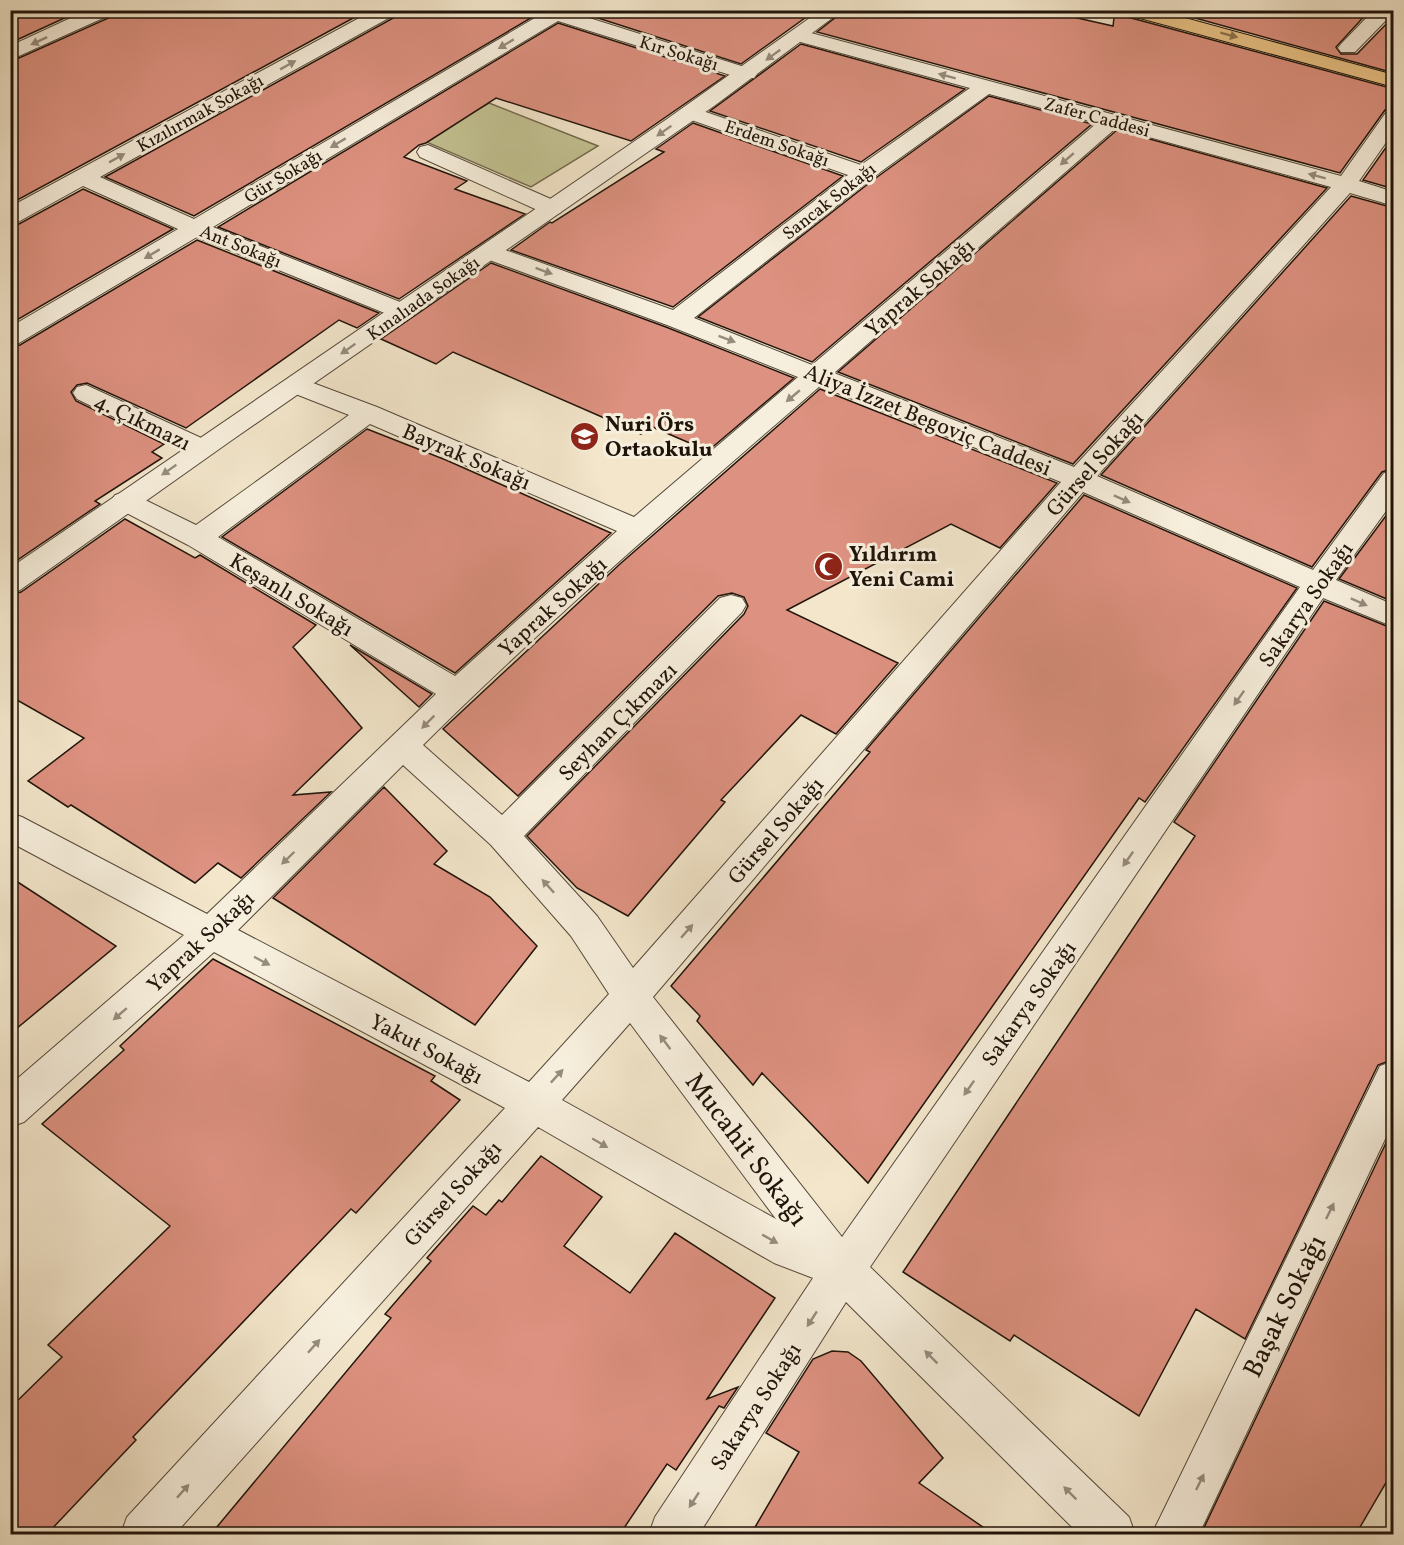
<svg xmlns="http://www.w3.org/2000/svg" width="1404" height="1545" font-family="Vollkorn,serif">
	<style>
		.green { fill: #c3c292; stroke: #726b4e; stroke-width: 1.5 }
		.building { fill: #dd9180; stroke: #20140a; stroke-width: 1.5 }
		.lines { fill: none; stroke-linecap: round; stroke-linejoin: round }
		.minor-casing { stroke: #55483a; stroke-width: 2 }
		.tertiary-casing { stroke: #55483a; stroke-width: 2 }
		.primary-casing { stroke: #20140a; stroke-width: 2 }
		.minor { fill: #f7efdd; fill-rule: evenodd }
		.tertiary { fill: #f7efdd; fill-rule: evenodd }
		.primary { fill: #eac386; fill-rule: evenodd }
		.oneway { fill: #8f744e }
		.oneway2 { fill: #968c7e }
		.labels { text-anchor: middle; stroke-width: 6; stroke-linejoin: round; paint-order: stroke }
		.far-street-label { font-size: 18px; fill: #20140a; stroke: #f7efdd }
		.street-label { font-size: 22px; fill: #20140a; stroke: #f7efdd }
		.poi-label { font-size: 22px; font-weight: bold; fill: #20140a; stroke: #f7efdd; text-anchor: start }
		.near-street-label { font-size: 27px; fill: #20140a; stroke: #f7efdd }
	</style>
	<rect width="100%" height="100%" fill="#f3e6cb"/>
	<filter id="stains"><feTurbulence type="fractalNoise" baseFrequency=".00333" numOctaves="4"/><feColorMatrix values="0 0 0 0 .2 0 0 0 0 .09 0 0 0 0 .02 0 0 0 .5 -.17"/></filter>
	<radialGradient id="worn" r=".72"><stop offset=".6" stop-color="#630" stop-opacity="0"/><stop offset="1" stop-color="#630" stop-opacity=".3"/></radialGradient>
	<path class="green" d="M489 103 598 146 531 187 424 141Z"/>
	<path class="building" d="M10 10H82L10 43Z
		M116 10H368L10 204V62L113 16Z
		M400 10H532L536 15 194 216 105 177 397 16Z
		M573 10H816L741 64Z
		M845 10H1042L1113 26 1115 10H1121L1124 16 1394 89V107L1385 110 1340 173 817 32Z
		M1166 10H1370L1336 47 1341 54H1357L1394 16V73Z
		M558 23 725 76 631 141 496 98 426 143 419 145 404 157 467 181 455 189 525 214 399 299 218 227Z
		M801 44 965 89 861 162 710 111Z
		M989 96 1092 124 812 362 698 317 873 180Z
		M693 123 843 176 673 307 511 250 550 222 552 223 664 152 656 149Z
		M1117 130 1327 188 1073 464 838 372Z
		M1394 136V189L1363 180Z
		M83 189 173 229 10 324V226L19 224Z
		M1351 196 1394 208V468L1382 472 1312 567 1101 475Z
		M197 240 379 313 357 328 339 320 186 428 87 383 77 385 71 392 76 401 164 444 152 452 162 458 95 501 100 504 10 565V347L20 345Z
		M491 263 666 327 794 378 708 451 650 426 641 434 453 352 436 364 381 339Z
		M820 389 1057 483 1000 548 951 524 787 610 898 663 836 734 801 715 721 800 725 802 628 916 577 888 527 836 744 614 748 606 744 597 732 593 718 596 518 796 443 729 620 564Z
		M367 429 446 460 611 533 455 673 222 537Z
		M1084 495 1297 588 1145 802 1139 798 868 1183 762 1073 753 1085 697 1021 700 1016 671 986 870 752 866 750Z
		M1394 505V602L1339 579Z
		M125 519 195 558 200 555 316 625 293 647 362 728 293 795 331 792 241 878 218 863 195 883 71 805 68 807 28 781 84 738 10 696V595L21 592Z
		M1324 601 1394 629V1059L1378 1065 1245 1339 1196 1309 1139 1416 1014 1335 1010 1341 903 1272 1195 836 1174 822Z
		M350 645 432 694 419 707Z
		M384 787 447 851 434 864 490 897 537 946 475 1025 273 898Z
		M10 877 116 946 10 1034Z
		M213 959 435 1076 431 1081 460 1100 356 1213 351 1209 133 1437 136 1440 47 1534H10V1408L62 1357 48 1345 170 1226 42 1124 124 1050 120 1046Z
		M1394 1126V1469L1356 1534H1201Z
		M541 1156 602 1197 564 1246 630 1293 675 1233 775 1298 707 1399 738 1387 724 1408 719 1406 676 1470 667 1464 620 1534H211L391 1318 385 1314 431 1261 427 1258 473 1206 486 1215 499 1200 502 1202Z
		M832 1351 848 1352 861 1361 943 1458 919 1483 993 1534H751L799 1452 766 1433 813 1359Z"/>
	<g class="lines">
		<defs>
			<path id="minor" d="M88 10H114L112 14 10 60V46Z
				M374 10H398L396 14 100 177 194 219 540 15 534 10H564L754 70 757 74 754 78H740L558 21 213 227 410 306 413 311 410 316 401 318 392 316 197 237 19 343 10 345V327L178 229 83 186 18 222 10 224V207Z
				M1374 10 1394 12 1355 52H1341L1338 48 1341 44Z
				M800 30 1341 176 1387 111 1394 109V131L1359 181 1394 192V206L1350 193 1097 476 1313 570 1384 473 1394 470V500L1336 580 1394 605V627L1323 598 870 1267 1129 1517 1135 1534H1079L846 1302 699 1534H649L655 1517 813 1278 774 1263 538 1127 175 1534H121L127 1517 505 1108 214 952 24 1122 10 1127V1085L184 935 10 842V813L22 817 207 914 436 694 188 545 115 507 111 501 115 495 125 492 135 495 196 525 349 415 288 391 284 385 288 379 297 377 377 407 634 517 798 377 667 325 481 257 477 252 481 247 489 245 497 247 673 310 848 175 683 117 679 113 683 109 690 107 697 109 861 165 970 88 793 40 790 36 793 32ZM989 94 1097 123 812 365 694 318 872 178ZM1116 128 1331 187 1074 467 834 373ZM820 386 1061 482 633 968 597 916 524 836 742 612 746 605 742 598 731 595 720 598 502 815 423 745C550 619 685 503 820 386ZM370 424 617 531 455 676 218 537ZM1083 492 1300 587 842 1237 653 997ZM403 765 491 845 571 936 609 994 529 1082 238 930ZM630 1023 776 1219 562 1100Z
				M428 145 560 203 563 208 560 213 552 215 544 213 420 157 417 152 420 147Z
				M86 385 210 442 214 448 210 454 200 456 190 454 77 399 73 393 77 387Z
				M1394 1061V1120L1199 1534H1152L1380 1066Z"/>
			<path id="tertiary" d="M821 10H843L714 106 232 440 20 590 10 593V568L667 119Z"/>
			<path id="primary" d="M1123 10H1156L1394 75V87L1125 14Z"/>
		</defs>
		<use href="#minor" class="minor-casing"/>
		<use href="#tertiary" class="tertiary-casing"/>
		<use href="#primary" class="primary-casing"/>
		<use href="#minor" class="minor"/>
		<use href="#tertiary" class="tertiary"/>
		<use href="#primary" class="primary"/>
	</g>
	<defs><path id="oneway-solid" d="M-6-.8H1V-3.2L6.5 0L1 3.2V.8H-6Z" transform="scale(1.5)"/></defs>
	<use class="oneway" href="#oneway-solid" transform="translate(1229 35) rotate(15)"/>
	<g class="oneway2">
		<use href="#oneway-solid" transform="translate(39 41) rotate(155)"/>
		<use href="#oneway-solid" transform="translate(506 44) rotate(149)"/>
		<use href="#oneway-solid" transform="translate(773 55) rotate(144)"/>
		<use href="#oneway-solid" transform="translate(288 65) rotate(-29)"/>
		<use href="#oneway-solid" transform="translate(947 76) rotate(-165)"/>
		<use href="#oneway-solid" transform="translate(664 131) rotate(145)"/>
		<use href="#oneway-solid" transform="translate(338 143) rotate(149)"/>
		<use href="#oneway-solid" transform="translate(117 158) rotate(-29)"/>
		<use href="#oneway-solid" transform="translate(1067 159) rotate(139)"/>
		<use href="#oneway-solid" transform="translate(1317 176) rotate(-165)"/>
		<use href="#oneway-solid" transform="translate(152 254) rotate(149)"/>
		<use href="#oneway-solid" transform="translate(544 271) rotate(20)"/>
		<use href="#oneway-solid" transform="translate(727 339) rotate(21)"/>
		<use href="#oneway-solid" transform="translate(348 349) rotate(145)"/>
		<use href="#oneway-solid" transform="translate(793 396) rotate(140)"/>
		<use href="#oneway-solid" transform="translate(169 470) rotate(145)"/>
		<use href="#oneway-solid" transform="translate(1122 499) rotate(24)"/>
		<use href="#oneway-solid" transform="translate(1359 602) rotate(24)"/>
		<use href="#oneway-solid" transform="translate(1239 698) rotate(125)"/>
		<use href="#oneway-solid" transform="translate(428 722) rotate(135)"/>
		<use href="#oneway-solid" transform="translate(288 858) rotate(136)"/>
		<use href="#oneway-solid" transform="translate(1128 859) rotate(125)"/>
		<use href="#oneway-solid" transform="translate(548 886) rotate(-132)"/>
		<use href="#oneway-solid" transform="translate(687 931) rotate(-49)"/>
		<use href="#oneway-solid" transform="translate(262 961) rotate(28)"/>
		<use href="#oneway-solid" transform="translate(120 1014) rotate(139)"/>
		<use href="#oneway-solid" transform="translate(665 1042) rotate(-127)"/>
		<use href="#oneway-solid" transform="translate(557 1076) rotate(-47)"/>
		<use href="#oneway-solid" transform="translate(969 1088) rotate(125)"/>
		<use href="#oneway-solid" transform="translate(600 1143) rotate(30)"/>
		<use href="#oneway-solid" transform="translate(1330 1211) rotate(-64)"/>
		<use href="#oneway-solid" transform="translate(770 1239) rotate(29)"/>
		<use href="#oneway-solid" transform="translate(812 1319) rotate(123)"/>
		<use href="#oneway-solid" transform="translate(314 1346) rotate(-48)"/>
		<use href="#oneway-solid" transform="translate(931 1357) rotate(-135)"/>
		<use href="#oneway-solid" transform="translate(1200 1482) rotate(-64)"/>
		<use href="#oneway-solid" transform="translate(183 1491) rotate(-48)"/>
		<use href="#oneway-solid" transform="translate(1070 1493) rotate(-135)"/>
		<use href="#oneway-solid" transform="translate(694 1500) rotate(123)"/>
	</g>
	<defs>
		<symbol id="school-disc" viewBox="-11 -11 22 22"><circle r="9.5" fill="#8f2418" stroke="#f7efdd"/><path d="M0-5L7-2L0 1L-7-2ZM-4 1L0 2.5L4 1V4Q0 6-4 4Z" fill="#fff"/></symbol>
		<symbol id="mosque-disc" viewBox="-11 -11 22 22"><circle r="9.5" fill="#8f2418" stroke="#f7efdd"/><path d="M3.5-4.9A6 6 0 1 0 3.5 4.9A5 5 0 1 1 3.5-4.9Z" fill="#fff"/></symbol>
	</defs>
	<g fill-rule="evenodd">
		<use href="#school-disc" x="568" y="420" width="33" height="33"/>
		<use href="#mosque-disc" x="812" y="550" width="33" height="33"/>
	</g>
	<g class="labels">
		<g class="far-street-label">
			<text transform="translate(679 53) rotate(17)" y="6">Kır Sokağı</text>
			<text transform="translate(200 113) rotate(-29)" y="6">Kızılırmak Sokağı</text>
			<text transform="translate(1097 117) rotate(15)" y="6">Zafer Caddesi</text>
			<text transform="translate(777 143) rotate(19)" y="6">Erdem Sokağı</text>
			<text transform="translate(283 176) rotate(-31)" y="6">Gür Sokağı</text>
			<text transform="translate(829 201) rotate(-38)" y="6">Sancak Sokağı</text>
			<text transform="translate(241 246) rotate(22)" y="6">Ant Sokağı</text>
			<text transform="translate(423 298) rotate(-35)" y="6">Kınalıada Sokağı</text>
		</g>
		<g class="street-label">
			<text transform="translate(919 287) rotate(-41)" y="8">Yaprak Sokağı</text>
			<text transform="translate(928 419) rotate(22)" y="8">Aliya İzzet Begoviç Caddesi</text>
			<text transform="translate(143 421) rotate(26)" y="8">4. Çıkmazı</text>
			<text transform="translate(467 456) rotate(23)" y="8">Bayrak Sokağı</text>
			<text transform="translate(1094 463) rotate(-48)" y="8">Gürsel Sokağı</text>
			<text transform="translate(292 594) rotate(31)" y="8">Keşanlı Sokağı</text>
			<text transform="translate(1305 604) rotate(-55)" y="8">Sakarya Sokağı</text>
			<text transform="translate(552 606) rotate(-42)" y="8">Yaprak Sokağı</text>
			<text transform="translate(617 721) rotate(-45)" y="8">Seyhan Çıkmazı</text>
			<text transform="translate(775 830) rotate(-49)" y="8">Gürsel Sokağı</text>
			<text transform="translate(200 941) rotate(-43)" y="8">Yaprak Sokağı</text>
			<text transform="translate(1028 1003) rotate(-55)" y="8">Sakarya Sokağı</text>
			<text transform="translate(427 1048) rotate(28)" y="8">Yakut Sokağı</text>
			<text transform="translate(452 1193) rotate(-48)" y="8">Gürsel Sokağı</text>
			<text transform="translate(755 1406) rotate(-57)" y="8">Sakarya Sokağı</text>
		</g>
		<g class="poi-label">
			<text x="605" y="431">Nuri Örs<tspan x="605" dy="25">Ortaokulu</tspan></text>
			<text x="849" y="561">Yıldırım<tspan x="849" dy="25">Yeni Cami</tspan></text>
		</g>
		<g class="near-street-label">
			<text transform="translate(747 1149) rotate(53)" y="9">Mucahit Sokağı</text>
			<text transform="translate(1284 1306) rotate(-64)" y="9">Başak Sokağı</text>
		</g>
	</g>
	<rect width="1404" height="1545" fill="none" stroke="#f3e6cb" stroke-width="36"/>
	<rect x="12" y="12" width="1380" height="1521" fill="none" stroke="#20140a" stroke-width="3"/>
	<rect x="18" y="18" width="1368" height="1509" fill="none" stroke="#20140a" stroke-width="1.5"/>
	<rect width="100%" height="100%" filter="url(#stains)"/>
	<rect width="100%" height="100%" fill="url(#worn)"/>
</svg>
